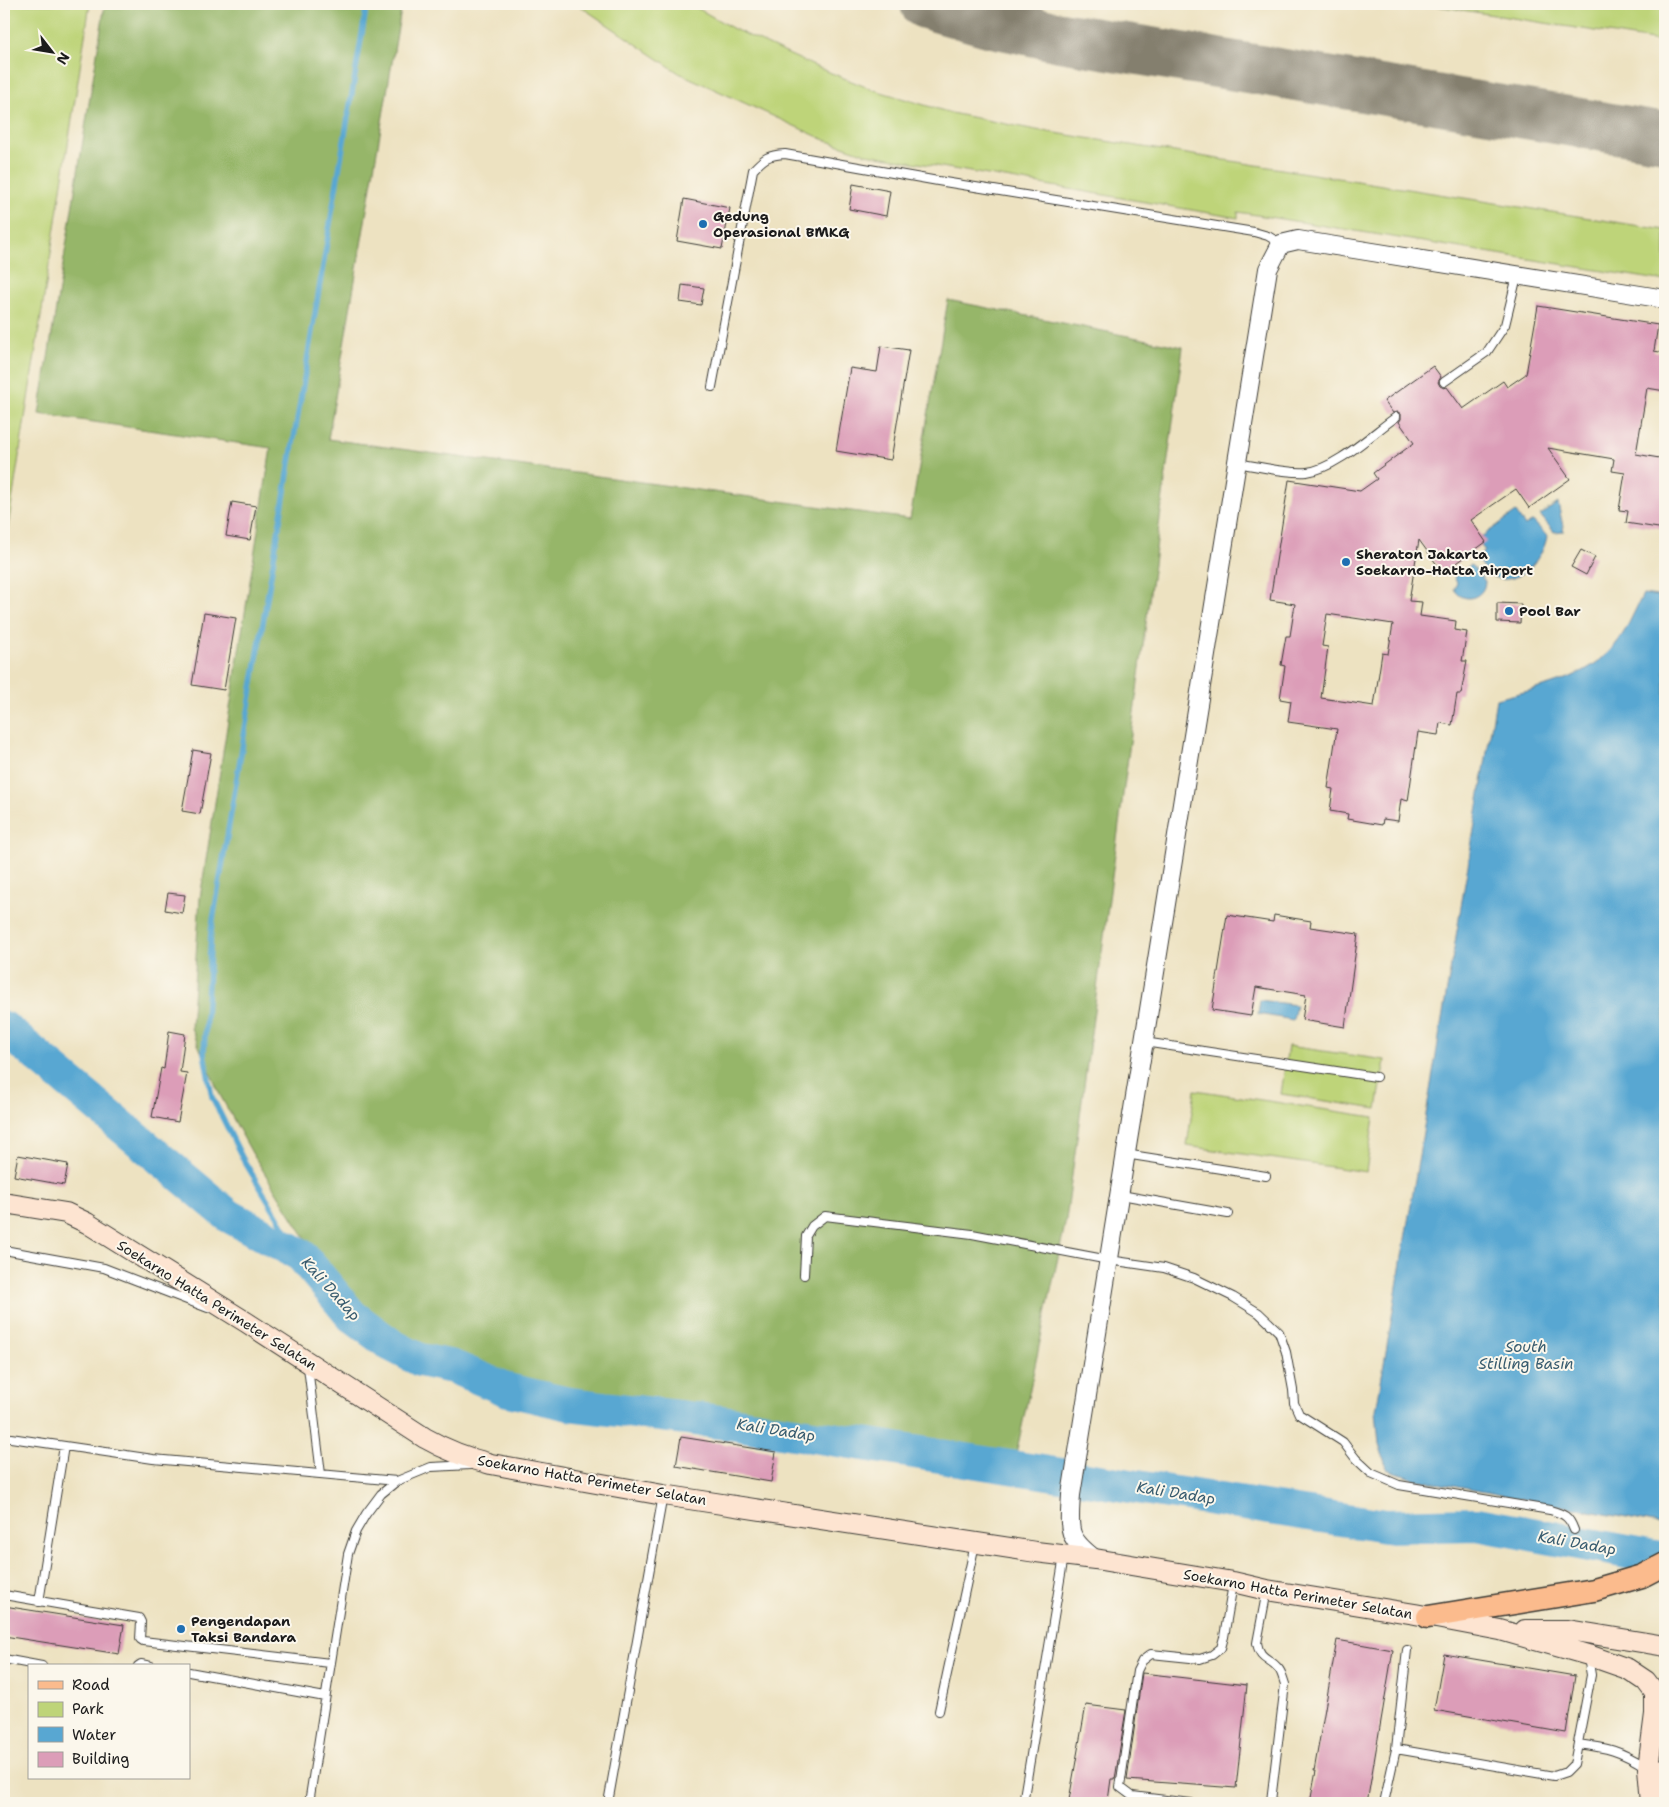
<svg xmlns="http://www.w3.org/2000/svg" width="1669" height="1807" font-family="'Shantell Sans',sans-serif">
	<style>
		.green { fill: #bed479; stroke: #6d784a }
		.forest { fill: #96b669; stroke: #596942 }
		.water { fill: #58a7d2; stroke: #3a6277 }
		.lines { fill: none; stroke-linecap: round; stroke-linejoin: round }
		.stream { stroke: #58a7d2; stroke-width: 5.5 }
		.river { stroke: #58a7d2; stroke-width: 34 }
		.taxiway { stroke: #847f6e; stroke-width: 50 }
		.building { fill: #dc9db8; fill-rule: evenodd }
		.service-casing { stroke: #3b3a35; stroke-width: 10 }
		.tertiary-casing { stroke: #3b3a35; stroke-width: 20 }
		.secondary-casing { stroke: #3b3a35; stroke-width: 22 }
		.primary-casing { stroke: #3b3a35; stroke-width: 25 }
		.service { stroke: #fff; stroke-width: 8 }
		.tertiary { stroke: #fff; stroke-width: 18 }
		.secondary { stroke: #fde4d1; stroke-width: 20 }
		.primary { stroke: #fbbb8d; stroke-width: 22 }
		.poi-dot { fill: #1f6fb2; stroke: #fbf7ec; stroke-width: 2 }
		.labels { text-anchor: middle; stroke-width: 4; stroke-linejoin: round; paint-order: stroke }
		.poi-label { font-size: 14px; font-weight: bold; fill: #1c1c1c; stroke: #fbf7ec; text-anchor: start }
		.street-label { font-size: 14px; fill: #1c1c1c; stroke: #fbf7ec }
		.water-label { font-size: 15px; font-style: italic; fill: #375b6e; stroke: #fbf7ec }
	</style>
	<rect width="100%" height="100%" fill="#fbf7ec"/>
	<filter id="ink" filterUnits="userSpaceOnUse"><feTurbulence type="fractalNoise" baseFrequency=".02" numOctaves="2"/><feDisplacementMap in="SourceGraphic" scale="10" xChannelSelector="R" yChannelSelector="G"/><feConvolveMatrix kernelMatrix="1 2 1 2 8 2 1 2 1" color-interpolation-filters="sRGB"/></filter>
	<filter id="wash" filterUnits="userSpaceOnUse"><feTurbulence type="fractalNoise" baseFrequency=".0096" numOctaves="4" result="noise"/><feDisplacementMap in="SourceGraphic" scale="20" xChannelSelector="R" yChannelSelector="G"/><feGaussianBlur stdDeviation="1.12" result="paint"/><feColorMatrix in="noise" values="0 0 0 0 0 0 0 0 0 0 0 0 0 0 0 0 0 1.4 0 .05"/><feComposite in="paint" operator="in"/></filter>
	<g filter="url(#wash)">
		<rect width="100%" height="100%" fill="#ede2c1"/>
		<path class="green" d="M4 4H90L4 552Z
			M577 4H690L734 29 814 66 871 89 951 113 1036 130 1665 230V281L1238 212V218L866 154 825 140 679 73Z
			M1424 4H1665V42Z
			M1288 1046 1385 1060 1377 1109 1281 1094Z
			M1195 1090 1374 1117 1366 1172 1187 1146Z"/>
		<path class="forest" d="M105 4H402L328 439 910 519 948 300 1183 347 1066 1220 1015 1459 513 1381 392 1334 360 1303 311 1247 252 1153 220 1095 191 1028 200 898 271 448 39 414Z"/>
		<path class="water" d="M1558 503 1564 531 1554 532 1540 515Z
			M1516 512 1525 526 1533 521 1547 536C1544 559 1515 591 1490 575 1486 571 1481 564 1478 559L1485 551 1477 540Z
			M1471 565 1485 581C1485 598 1463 605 1454 589L1457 583 1454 577Z
			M1643 594 1665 597V1525L1414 1479 1387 1469 1379 1444 1376 1411 1496 699C1543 687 1598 678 1624 632 1631 620 1637 606 1643 594Z
			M1260 1000 1296 1005 1293 1020 1258 1014Z"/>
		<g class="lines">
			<path class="stream" d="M301 1255 243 1159 212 1097 204 1053 211 932 367 4"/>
			<path class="river" d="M4 1028 229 1216 301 1255 352 1316 391 1345 420 1360 453 1367 508 1390 569 1404 737 1424 1385 1526 1477 1524 1665 1559"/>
			<path class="taxiway" d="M925 4 988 22 1060 37 1665 137"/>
		</g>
		<g id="blocks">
			<path class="building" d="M853 184 890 191 886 216 849 209Z
				M684 199 730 208 722 249 677 241Z
				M682 285 704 288 701 305 680 302Z
				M1538 306 1658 325 1654 351 1665 353V391L1647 388 1636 454 1665 459V529L1626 523 1628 511 1619 510 1625 473 1612 471 1614 459 1548 448 1570 479 1529 508 1516 489 1471 520 1486 542 1443 573 1419 540 1409 601 1422 602 1420 616 1456 621 1455 630 1467 632 1462 661H1467L1461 694H1457L1452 725 1440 723 1438 735 1418 732 1408 801 1401 799 1398 821 1383 819 1382 825 1347 819 1348 814 1330 811 1333 789 1328 788 1337 729 1288 722 1291 701 1280 699 1285 666 1281 665 1286 636H1290L1295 604 1270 600 1289 480 1360 491 1377 479 1373 473 1414 443 1399 422 1401 419V414L1398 412 1393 413 1384 401 1433 366 1441 377 1438 382 1440 386 1444 388 1447 387 1463 409 1503 381 1507 387 1526 374ZM1327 614 1393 624 1388 654 1382 653 1374 706 1321 698 1328 647 1322 646Z
				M881 346 909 350 891 460 836 451 850 368 877 372Z
				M232 502 256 506 250 540 226 536Z
				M1581 550 1595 557 1586 575 1571 567Z
				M1497 603 1521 604 1520 623 1497 622Z
				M204 613 236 618 224 690 192 685Z
				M193 750 211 753 200 814 182 811Z
				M168 893 185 895 182 913 165 910Z
				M1227 915 1273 922 1274 915 1311 921 1310 927 1358 934 1345 1027 1302 1020 1306 995 1256 987 1251 1016 1212 1010Z
				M169 1031 185 1034 180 1072 187 1073 178 1122 152 1117 161 1068 164 1069Z
				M18 1155 68 1164 64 1185 14 1176Z
				M681 1437 776 1452 771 1482 676 1466Z
				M4 1606 124 1625 119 1654 4 1636Z
				M1337 1640 1393 1650 1367 1803H1310L1316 1771H1314Z
				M1444 1654 1575 1676 1566 1733 1434 1710Z
				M1142 1673 1247 1685 1236 1788 1127 1780Z
				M1086 1705 1126 1710 1115 1779H1111L1108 1801 1069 1800Z"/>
		</g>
	</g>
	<g filter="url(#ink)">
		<use href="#blocks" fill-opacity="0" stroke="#3b3a35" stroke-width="1"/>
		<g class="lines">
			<defs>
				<path id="service" d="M1444 382 1487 352 1505 325 1517 276
					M712 387 753 170C764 158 768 155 785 154L938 181 1254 232 1268 236 1281 244
					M1237 463C1257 466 1288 474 1307 472 1335 469 1372 434 1396 417
					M1144 1042 1376 1077
					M1125 1154 1266 1176
					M1121 1195 1228 1214
					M4 1250 104 1268 208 1308
					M804 1275 806 1236 812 1226 825 1216 972 1234 1109 1260 1164 1268 1194 1278 1233 1297 1259 1313 1279 1332 1286 1352 1293 1390 1294 1403 1299 1414 1343 1442 1356 1459 1371 1473 1399 1485 1550 1510C1564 1514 1569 1516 1574 1530
					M308 1367 321 1474
					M4 1437 153 1459 397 1481
					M1267 1590 1257 1643C1260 1660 1269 1657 1278 1668 1282 1672 1283 1679 1285 1684L1271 1801
					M4 1595 139 1618 141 1622 140 1639 143 1641 330 1663
					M39 1602 64 1446
					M4 1659 42 1666
					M138 1666 141 1664 151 1666
					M189 1672 325 1697
					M939 1711 975 1544
					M1578 1744C1608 1748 1619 1750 1646 1767
					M1396 1749 1554 1776 1566 1772 1574 1764 1591 1675 1588 1657
					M309 1803 348 1554 356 1531 366 1514 381 1494 397 1481 431 1467 471 1465
					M608 1803 663 1495
					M1023 1803 1064 1556
					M1191 1803 1132 1796 1120 1787 1137 1671 1142 1661 1151 1654 1200 1659 1212 1655 1221 1648 1224 1637 1233 1584
					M1384 1803 1396 1749 1407 1650"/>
				<path id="tertiary" d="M1095 1559C1066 1537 1069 1530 1071 1495L1268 269 1281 244 1298 240 1665 299"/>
				<path id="secondary" d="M4 1203 66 1213 87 1223 246 1322 425 1438C446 1450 467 1458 491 1464L663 1495 1036 1552 1095 1559 1233 1582 1267 1590 1415 1614 1500 1630 1588 1655 1628 1669 1646 1681 1655 1693V1714L1648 1768 1651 1803
					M1525 1630H1568L1665 1646
					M1657 1803 1665 1768"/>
				<path id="primary" d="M1428 1617 1594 1590 1642 1576 1665 1564"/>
			</defs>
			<use href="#service" class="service-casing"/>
			<use href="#tertiary" class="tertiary-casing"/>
			<use href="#secondary" class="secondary-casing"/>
			<use href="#primary" class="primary-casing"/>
			<use href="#service" class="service"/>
			<use href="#tertiary" class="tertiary"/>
			<use href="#secondary" class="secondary"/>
			<use href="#primary" class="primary"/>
		</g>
	</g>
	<g class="poi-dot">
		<circle cx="703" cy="224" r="5"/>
		<circle cx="1346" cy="562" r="5"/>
		<circle cx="1509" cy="611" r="5"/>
		<circle cx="181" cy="1629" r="5"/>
	</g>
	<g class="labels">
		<g class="poi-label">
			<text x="713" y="221">Gedung<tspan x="713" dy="16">Operasional BMKG</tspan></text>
			<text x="1356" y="559">Sheraton Jakarta<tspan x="1356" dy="16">Soekarno-Hatta Airport</tspan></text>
			<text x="1519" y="616">Pool Bar</text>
			<text x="191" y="1626">Pengendapan<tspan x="191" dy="16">Taksi Bandara</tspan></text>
		</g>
		<g class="street-label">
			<text transform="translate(217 1305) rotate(32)" y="5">Soekarno Hatta Perimeter Selatan</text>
			<text transform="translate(592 1480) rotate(10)" y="5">Soekarno Hatta Perimeter Selatan</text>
			<text transform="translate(1298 1594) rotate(10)" y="5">Soekarno Hatta Perimeter Selatan</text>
		</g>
		<g class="water-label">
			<text transform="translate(331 1289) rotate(48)" y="5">Kali Dadap</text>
			<text x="1526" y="1352">South<tspan x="1526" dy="17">Stilling Basin</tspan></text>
			<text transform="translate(776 1430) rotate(9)" y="5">Kali Dadap</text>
			<text transform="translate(1176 1493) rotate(9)" y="5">Kali Dadap</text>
			<text transform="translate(1577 1543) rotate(10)" y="5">Kali Dadap</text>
		</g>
	</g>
	<rect width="1669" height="1807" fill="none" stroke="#fbf7ec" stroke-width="20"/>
	<rect x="28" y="1664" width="162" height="115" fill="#fbf7ec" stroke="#a29f99"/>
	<rect x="38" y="1681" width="25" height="8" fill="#fbbb8d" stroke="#a29f99"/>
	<text x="72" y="1690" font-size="15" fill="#1c1c1c">Road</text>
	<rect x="38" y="1702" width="25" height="15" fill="#bed479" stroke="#a29f99"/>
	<text x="72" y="1714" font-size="15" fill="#1c1c1c">Park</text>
	<rect x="38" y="1727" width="25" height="15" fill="#58a7d2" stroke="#a29f99"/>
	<text x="72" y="1740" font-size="15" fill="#1c1c1c">Water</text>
	<rect x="38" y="1752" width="25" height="15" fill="#dc9db8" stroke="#a29f99"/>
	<text x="72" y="1764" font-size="15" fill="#1c1c1c">Building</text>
	<g transform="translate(52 52) rotate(121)" stroke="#fbf7ec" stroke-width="4" paint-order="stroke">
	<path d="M0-4L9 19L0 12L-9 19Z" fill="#1c1c1c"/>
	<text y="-8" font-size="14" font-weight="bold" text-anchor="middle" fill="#1c1c1c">N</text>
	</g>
</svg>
